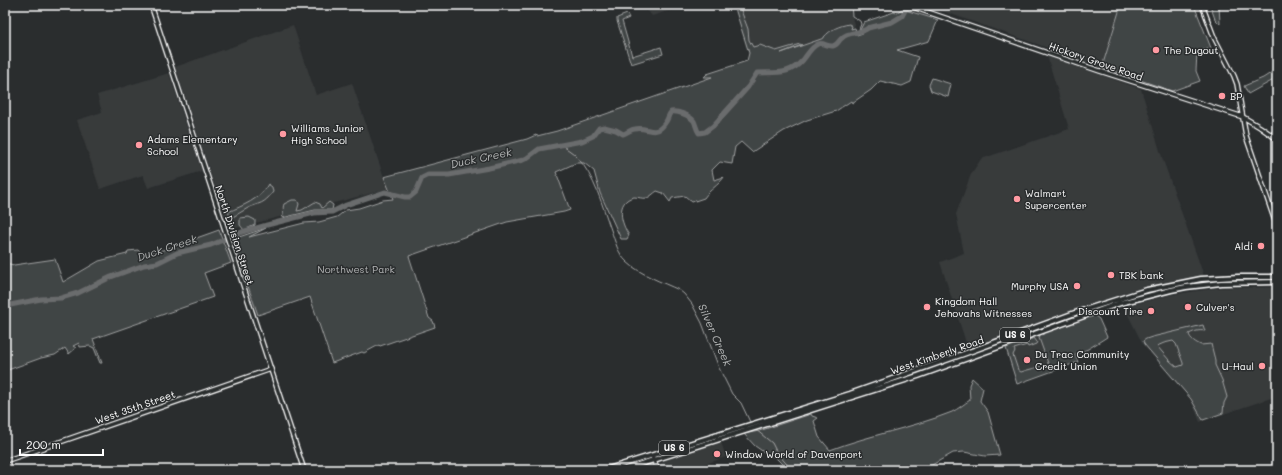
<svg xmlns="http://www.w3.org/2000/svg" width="1282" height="475" font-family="Mali,sans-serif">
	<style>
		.built { fill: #373a3b }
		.green { fill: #414445; stroke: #a0a2a2; fill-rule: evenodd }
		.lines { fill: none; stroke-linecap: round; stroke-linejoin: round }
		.stream { stroke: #a6a7a7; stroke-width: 1 }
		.river { stroke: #6a6c6d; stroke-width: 5 }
		.secondary-casing { stroke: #fff; stroke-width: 6 }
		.primary-casing { stroke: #fff; stroke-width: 7 }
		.secondary { stroke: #2a2d2e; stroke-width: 3.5 }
		.primary { stroke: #2a2d2e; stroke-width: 4 }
		.poi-dot { fill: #ff9aa2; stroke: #2a2d2e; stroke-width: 1.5 }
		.labels { text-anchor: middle; stroke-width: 3; stroke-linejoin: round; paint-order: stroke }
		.shield { fill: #2a2d2e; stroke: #bfc0c0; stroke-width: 1 }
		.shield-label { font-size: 9px; font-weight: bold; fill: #fff }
		.poi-label { font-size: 10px; fill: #fff; stroke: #2a2d2e; text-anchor: start }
		.street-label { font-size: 10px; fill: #fff; stroke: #2a2d2e }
		.park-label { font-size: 10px; fill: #b3b4b5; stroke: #2a2d2e }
		.water-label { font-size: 11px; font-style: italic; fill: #b4b6b6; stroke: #2a2d2e }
	</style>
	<rect width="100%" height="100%" fill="#2a2d2e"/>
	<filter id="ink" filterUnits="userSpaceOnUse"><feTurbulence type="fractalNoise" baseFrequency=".025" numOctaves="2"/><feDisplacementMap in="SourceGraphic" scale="8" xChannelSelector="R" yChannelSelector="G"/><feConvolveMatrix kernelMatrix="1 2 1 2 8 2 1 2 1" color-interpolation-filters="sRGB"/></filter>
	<g filter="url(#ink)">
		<path class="built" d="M647 5H673L674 9 652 16 648 11Z
			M733 5H849L855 28 751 63Z
			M925 5H1121L1102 67Z
			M293 25 316 95 352 83 388 189 229 230 175 67Z
			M1047 56 1141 89 1162 157 1204 276 1125 293 968 349 940 262 964 253 956 214 971 174 981 159 1069 129Z
			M169 73 202 171 148 188 143 175 100 189 77 120 102 112 97 95Z
			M1277 287V396L1200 422 1191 400 1143 345 1124 307 1169 295 1216 288Z
			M1095 316 1099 319 1106 337 1075 355 1078 362 1017 384 1005 347Z
			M721 442 726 457 687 470H662L661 466 662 461 681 454Z"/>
		<path class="green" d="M734 5H739L748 29 749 40 753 47 760 45 776 51 800 44 802 45 781 53 824 38V37C831 29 839 26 849 24L852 26 851 29 855 28 857 35 863 33 876 25 868 26 861 32 860 30 864 22 894 12 896 13 902 9 938 20 929 41 897 50 918 57 911 82 902 86 880 81 871 90 852 103 851 101 836 111 807 120 784 131 752 152 741 142 735 147 732 164 720 162 712 170 714 180 724 177C718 186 710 189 704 198L692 202 685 196 672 198 670 202 663 193 657 191C654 193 650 197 647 198 643 199 638 197 634 197 615 201 621 224 629 235L627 239H621L600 193 594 171 584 163H576L556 172 570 210 564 212 507 222 409 256 429 318 433 321 435 327 380 346 379 345 364 353 362 352 332 363 310 297 258 315 233 243V239L266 228 249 237 304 223 319 222 337 217 346 210 359 208 383 200 393 199 384 177 527 139 536 135 537 136 557 131 712 77H704L707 74 747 61 749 53Z
			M1121 5H1194L1211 48 1197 52 1196 71 1200 81 1172 91 1102 67Z
			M1210 5H1219L1220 24 1215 19Z
			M627 14 629 18 622 21 632 56 661 47 663 54 631 64 617 21V18Z
			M1277 69V78L1248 94 1244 86 1263 78Z
			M932 78 951 84 948 97 931 91 929 85Z
			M268 184 272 187 273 192C263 205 261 202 248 208 242 211 237 215 231 218L228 212C242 206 261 199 268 184Z
			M292 200H297L299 204 297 211 302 210 315 202 320 204 322 208 329 202 333 205 332 210H315L282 218C285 211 282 209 284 204Z
			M249 217 255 220V225L244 230 240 225V218Z
			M219 230 231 263 204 273 213 297 93 339 102 363H100L94 348 90 346 80 347 79 343 73 346 76 348 69 354 65 348 55 355 41 358 5 371V263L14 265 55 259 63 282 99 261 127 254 128 251 138 250 141 253 163 250Z
			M1094 315 1099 319 1107 337 1088 349 1075 355 1078 362 1017 384 1006 348 1034 338 1037 342 1036 344 1028 347 1027 345 1014 349 1015 351 1013 355 1018 370 1021 372C1029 369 1037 368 1045 365L1046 367 1049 366 1039 338 1040 335 1042 333Z
			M1203 325 1205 331C1199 330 1195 331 1189 334 1190 339 1196 343 1201 345 1204 345 1208 344 1211 344L1215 360V365L1222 380 1227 397 1224 403 1223 413 1203 420 1191 399 1144 344 1143 341 1146 339 1152 337ZM1173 341 1176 344 1183 363V365L1177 367 1169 360 1157 346 1164 343Z
			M972 378 983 388 980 401 988 412 1000 455 985 456 964 452 953 453 923 470H788L775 457 768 455 755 446 744 434 759 431 811 414 812 416 818 418 814 421 819 437 830 450C869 435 912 428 952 412 958 409 964 404 970 400L969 385Z"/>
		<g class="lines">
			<path class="stream" d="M851 5 852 16 860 21 861 24 858 32
				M560 144C565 148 573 152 577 157 595 177 602 205 611 230 615 241 618 254 627 262 641 275 662 282 679 290L684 294 692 304 702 323 719 368 732 394 741 403 751 424
				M755 429 772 443 777 453 792 470"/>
			<path class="river" d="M5 306 41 299 61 298 78 293 111 277 144 265 157 263 177 253 211 245 242 232 267 225 314 213 332 212 346 205 385 192 405 197H410L416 192 422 178 428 175H449L489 168 523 160 527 158 539 149 582 141 593 136 599 128 604 127 616 130 623 134C627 133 631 129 635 129 648 126 655 138 665 123 668 120 668 115 671 112 678 111 689 115 694 121 696 125 696 129 699 133L705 132 713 126 748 87 757 73C775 72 789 76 803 60 808 54 811 47 818 44 824 42 827 47 833 46 838 45 838 41 842 38 848 31 861 34 868 28L892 22 902 16 908 5"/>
			<defs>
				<path id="secondary" d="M151 5 304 470
					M907 5 1100 71 1243 117 1260 127 1277 139
					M1202 5 1214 37 1234 76 1237 84 1246 136 1277 227
					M1275 224 1277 236
					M652 456 658 470
					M5 461 271 369"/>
				<path id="primary" d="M605 470 850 394 966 353 1075 313 1147 290 1201 279 1238 277H1277
					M622 470 918 376 1120 303 1171 290 1186 287 1221 283 1277 282"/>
			</defs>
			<use href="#secondary" class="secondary-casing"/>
			<use href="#primary" class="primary-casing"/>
			<use href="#secondary" class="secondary"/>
			<use href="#primary" class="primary"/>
		</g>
	</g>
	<g class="poi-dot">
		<circle cx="1156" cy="50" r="4"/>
		<circle cx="1222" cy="96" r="4"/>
		<circle cx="283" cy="134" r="4"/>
		<circle cx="139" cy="145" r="4"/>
		<circle cx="1017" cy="199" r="4"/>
		<circle cx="1261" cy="246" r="4"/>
		<circle cx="1111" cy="275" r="4"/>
		<circle cx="1077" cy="286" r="4"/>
		<circle cx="927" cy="307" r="4"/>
		<circle cx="1188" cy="307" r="4"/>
		<circle cx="1151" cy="311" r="4"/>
		<circle cx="1027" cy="360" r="4"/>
		<circle cx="1262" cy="366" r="4"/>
		<circle cx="717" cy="454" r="4"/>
	</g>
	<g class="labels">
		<g class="shield">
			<rect x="1000" y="328" width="30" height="14" rx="3"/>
			<rect x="659" y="441" width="30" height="14" rx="3"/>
		</g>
		<g class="shield-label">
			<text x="1015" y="338">US 6</text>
			<text x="674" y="451">US 6</text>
		</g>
		<g class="poi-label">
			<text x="1164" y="54">The Dugout</text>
			<text x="1230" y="100">BP</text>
			<text x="291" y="132">Williams Junior<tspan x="291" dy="12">High School</tspan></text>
			<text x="147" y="143">Adams Elementary<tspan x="147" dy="12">School</tspan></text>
			<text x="1025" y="197">Walmart<tspan x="1025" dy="12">Supercenter</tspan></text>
			<text x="1253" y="250" text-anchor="end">Aldi</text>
			<text x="1119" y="279">TBK bank</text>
			<text x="1069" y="290" text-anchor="end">Murphy USA</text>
			<text x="935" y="305">Kingdom Hall<tspan x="935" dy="12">Jehovahs Witnesses</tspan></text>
			<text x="1196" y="311">Culver's</text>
			<text x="1143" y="315" text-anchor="end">Discount Tire</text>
			<text x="1035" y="358">Du Trac Community<tspan x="1035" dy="12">Credit Union</tspan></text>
			<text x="1254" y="370" text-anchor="end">U-Haul</text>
			<text x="725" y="458">Window World of Davenport</text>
		</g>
		<g class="street-label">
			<text transform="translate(1096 61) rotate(19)" y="4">Hickory Grove Road</text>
			<text transform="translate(235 235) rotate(72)" y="4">North Division Street</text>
			<text transform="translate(937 355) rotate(-19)" y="4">West Kimberly Road</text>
			<text transform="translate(135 407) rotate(-19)" y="4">West 35th Street</text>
		</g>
		<g class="park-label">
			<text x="356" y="273">Northwest Park</text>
		</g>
		<g class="water-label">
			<text transform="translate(481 158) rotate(-12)" y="4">Duck Creek</text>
			<text transform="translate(167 248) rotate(-18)" y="4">Duck Creek</text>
			<text transform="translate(715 335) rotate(66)" y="4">Silver Creek</text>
		</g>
	</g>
	<rect width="1282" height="475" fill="none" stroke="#2a2d2e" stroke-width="20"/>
	<rect x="10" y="10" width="1262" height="455" fill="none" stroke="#fff" stroke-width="1.5" filter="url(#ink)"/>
	<path d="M20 449v6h83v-6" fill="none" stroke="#ffffff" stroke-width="2"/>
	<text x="26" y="449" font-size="12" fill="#ffffff" stroke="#2a2d2e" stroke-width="3" paint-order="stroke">200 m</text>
</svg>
